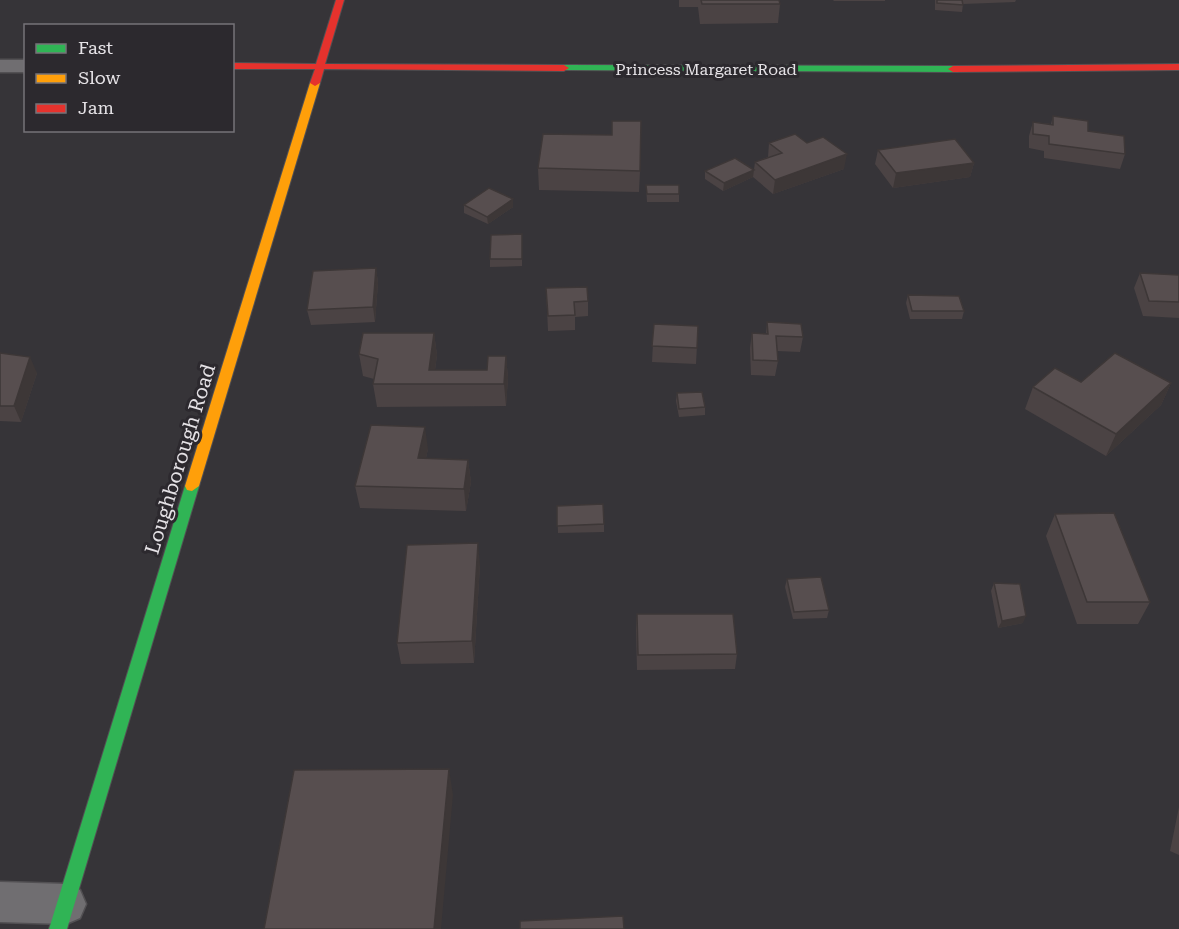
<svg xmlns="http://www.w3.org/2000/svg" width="1179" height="929" font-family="'Roboto Serif',serif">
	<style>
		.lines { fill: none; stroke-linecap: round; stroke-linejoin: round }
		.street-casing { stroke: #525053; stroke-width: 3 }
		.fast-casing { stroke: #525053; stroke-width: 2 }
		.slow-casing { stroke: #525053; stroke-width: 2 }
		.jam-casing { stroke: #525053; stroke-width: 2 }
		.street { fill: #706e71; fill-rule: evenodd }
		.fast { fill: #30b455; fill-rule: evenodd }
		.slow { fill: #ff9f0a; fill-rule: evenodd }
		.jam { fill: #e5322d; fill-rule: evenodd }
		.wall { fill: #4b4344 }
		.shaded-wall { fill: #3d3737 }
		.building { fill: #574e4f; stroke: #3d3737; stroke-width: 1.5 }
		.labels { text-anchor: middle; stroke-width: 6; stroke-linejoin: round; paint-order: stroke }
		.far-street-label { font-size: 16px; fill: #e5e2e6; stroke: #2c292e }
		.street-label { font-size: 20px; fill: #e5e2e6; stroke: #2c292e }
	</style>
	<rect width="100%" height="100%" fill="#363438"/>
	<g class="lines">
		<defs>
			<path id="street" d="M0 60H26V72H0Z
				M0 882 66 884 80 890 86 904 80 918 66 924 0 922Z"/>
			<path id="fast" d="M564 65 953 66 958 69 953 72 561 70V66Z
				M192 481 199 486 67 929H49L185 486Z"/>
			<path id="slow" d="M315 80 320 83 199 486 192 491 187 490 185 486 310 83Z"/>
			<path id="jam" d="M336 0H344L325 64 564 65 569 68 564 71 324 69 320 83 315 86 310 83 315 69H232V63L316 64Z
				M1179 64V70L953 72 948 69 953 66Z"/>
		</defs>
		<use href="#street" class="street-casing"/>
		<use href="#fast" class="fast-casing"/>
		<use href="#slow" class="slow-casing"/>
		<use href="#jam" class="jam-casing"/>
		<use href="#street" class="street"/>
		<use href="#fast" class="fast"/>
		<use href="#slow" class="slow"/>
		<use href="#jam" class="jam"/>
	</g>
	<path class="wall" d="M679 0H779L780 4 778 23 700 24 698 7H679Z
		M833 0H885V1H834Z
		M935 0H1016L1015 2 963 4 962 12 935 10Z
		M1053 116 1088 131 1125 154 1120 169 1044 158V151L1029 148V136L1033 122 1051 124Z
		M769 143 844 169 773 194 753 177 755 162 768 157Z
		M878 150 974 163 970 177 893 188 875 164Z
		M538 168 640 171 639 192 539 190Z
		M754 170 753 177 723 191 705 179V171Z
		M646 185 679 194V202H647Z
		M464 205 513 207 488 224 464 213Z
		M522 234V266L490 267V259Z
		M376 268 378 283 375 322 311 325 307 310Z
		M1140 273 1179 275V318L1143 316 1134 288Z
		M546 288 588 301V316L575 317V330L548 331Z
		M908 295 964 311 962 319H910L906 303Z
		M767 322 803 337 800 352 777 351 778 361 775 376 751 375 750 348 752 333 766 334Z
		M654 324 698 326 696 364 652 362Z
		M434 333 437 355 435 370H487L506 356 508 378 506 406 377 407 373 384 374 379 363 376 359 354Z
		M0 353 37 373 21 422 0 421Z
		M1081 382 1171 383 1161 405 1106 456 1025 409 1033 387Z
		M677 393 705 407V415L679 417 676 401Z
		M428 449 426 458 468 460 471 482 466 511 360 508 355 486Z
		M557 506 604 524V532L558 533Z
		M1055 514 1150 602 1138 624H1077L1046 536Z
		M480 565 474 663 401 664 397 643Z
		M787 579 829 610 827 618 793 619 785 587Z
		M994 583 1023 623 998 628 991 591Z
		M637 614 737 654 735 669 637 670 636 629Z
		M1179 807V855L1170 851Z"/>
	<path class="shaded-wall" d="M847 154 844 169 773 194 775 180Z
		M974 163 970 177 893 188 896 173Z
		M754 170 753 177 723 191 724 183Z
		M513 199V207L488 224 487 217Z
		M376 268 378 283 375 322 373 307Z
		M434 333 437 355 433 384 429 370Z
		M506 356 508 378 506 406 504 384Z
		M30 357 37 373 21 422 14 406Z
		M1171 383 1161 405 1106 456 1116 434Z
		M425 427 428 449 421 480 418 458Z
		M468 460 471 482 466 511 464 489Z
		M478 543 480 565 474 663 472 641Z
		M1026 616 1023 623 998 628 1002 621Z
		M449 769 453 795 441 929H434Z"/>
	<path class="building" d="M701 0H779L780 4H702Z
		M937 0H962L963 5 937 3Z
		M1053 116 1088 121V131L1124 136 1125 154 1049 144V136L1033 134V122L1053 125Z
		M612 121H641L640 171 538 168 543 134 612 135Z
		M795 134 807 143 823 137 847 154 775 180 755 162 782 153 769 143Z
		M955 139 974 163 896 173 878 150Z
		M735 158 754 170 724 183 705 171Z
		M646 185H679V194H647Z
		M489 188 513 199 487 217 464 205Z
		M522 234V259H490L491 235Z
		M376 268 373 307 307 310 313 271Z
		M1140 273 1179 275V302L1149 301Z
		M587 287 588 301 574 302 575 315 548 316 546 288Z
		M908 295 959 296 964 311H912Z
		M767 322 801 324 803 337 776 336 778 361 753 360 752 333 768 334Z
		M654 324 698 326 697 348 652 346Z
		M363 333H434L429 370H487L488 356H506L504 384H373L378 359 359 354Z
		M0 353 30 357 14 406H0Z
		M1115 353 1171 383 1116 434 1033 387 1055 368 1081 382Z
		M702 392 705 407 679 409 677 393Z
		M371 425 425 427 418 458 468 460 464 489 355 486Z
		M603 504 604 524 557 526V506Z
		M1114 513 1150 602H1087L1055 514Z
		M478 543 472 641 397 643 407 545Z
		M821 577 829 610 794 612 787 579Z
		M994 583 1020 584 1026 616 1002 621Z
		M637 614H733L737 654 638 655Z
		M449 769 434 929H264L294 770Z
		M623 916 624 929H520V921Z"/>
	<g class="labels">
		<g class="far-street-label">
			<text x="706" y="75">Princess Margaret Road</text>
		</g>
		<g class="street-label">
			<text transform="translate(180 459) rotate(-73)" y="7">Loughborough Road</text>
		</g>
	</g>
	<rect x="24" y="24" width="210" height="108" fill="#2c292e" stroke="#767378" stroke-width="1.5"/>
	<rect x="36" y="44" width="30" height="9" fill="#30b455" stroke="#767378" stroke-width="1.5"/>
	<text x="78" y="54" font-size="18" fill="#e5e2e6">Fast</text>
	<rect x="36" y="74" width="30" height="9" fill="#ff9f0a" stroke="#767378" stroke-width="1.5"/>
	<text x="78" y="84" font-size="18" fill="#e5e2e6">Slow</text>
	<rect x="36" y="104" width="30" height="9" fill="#e5322d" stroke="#767378" stroke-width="1.5"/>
	<text x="78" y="114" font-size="18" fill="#e5e2e6">Jam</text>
</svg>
